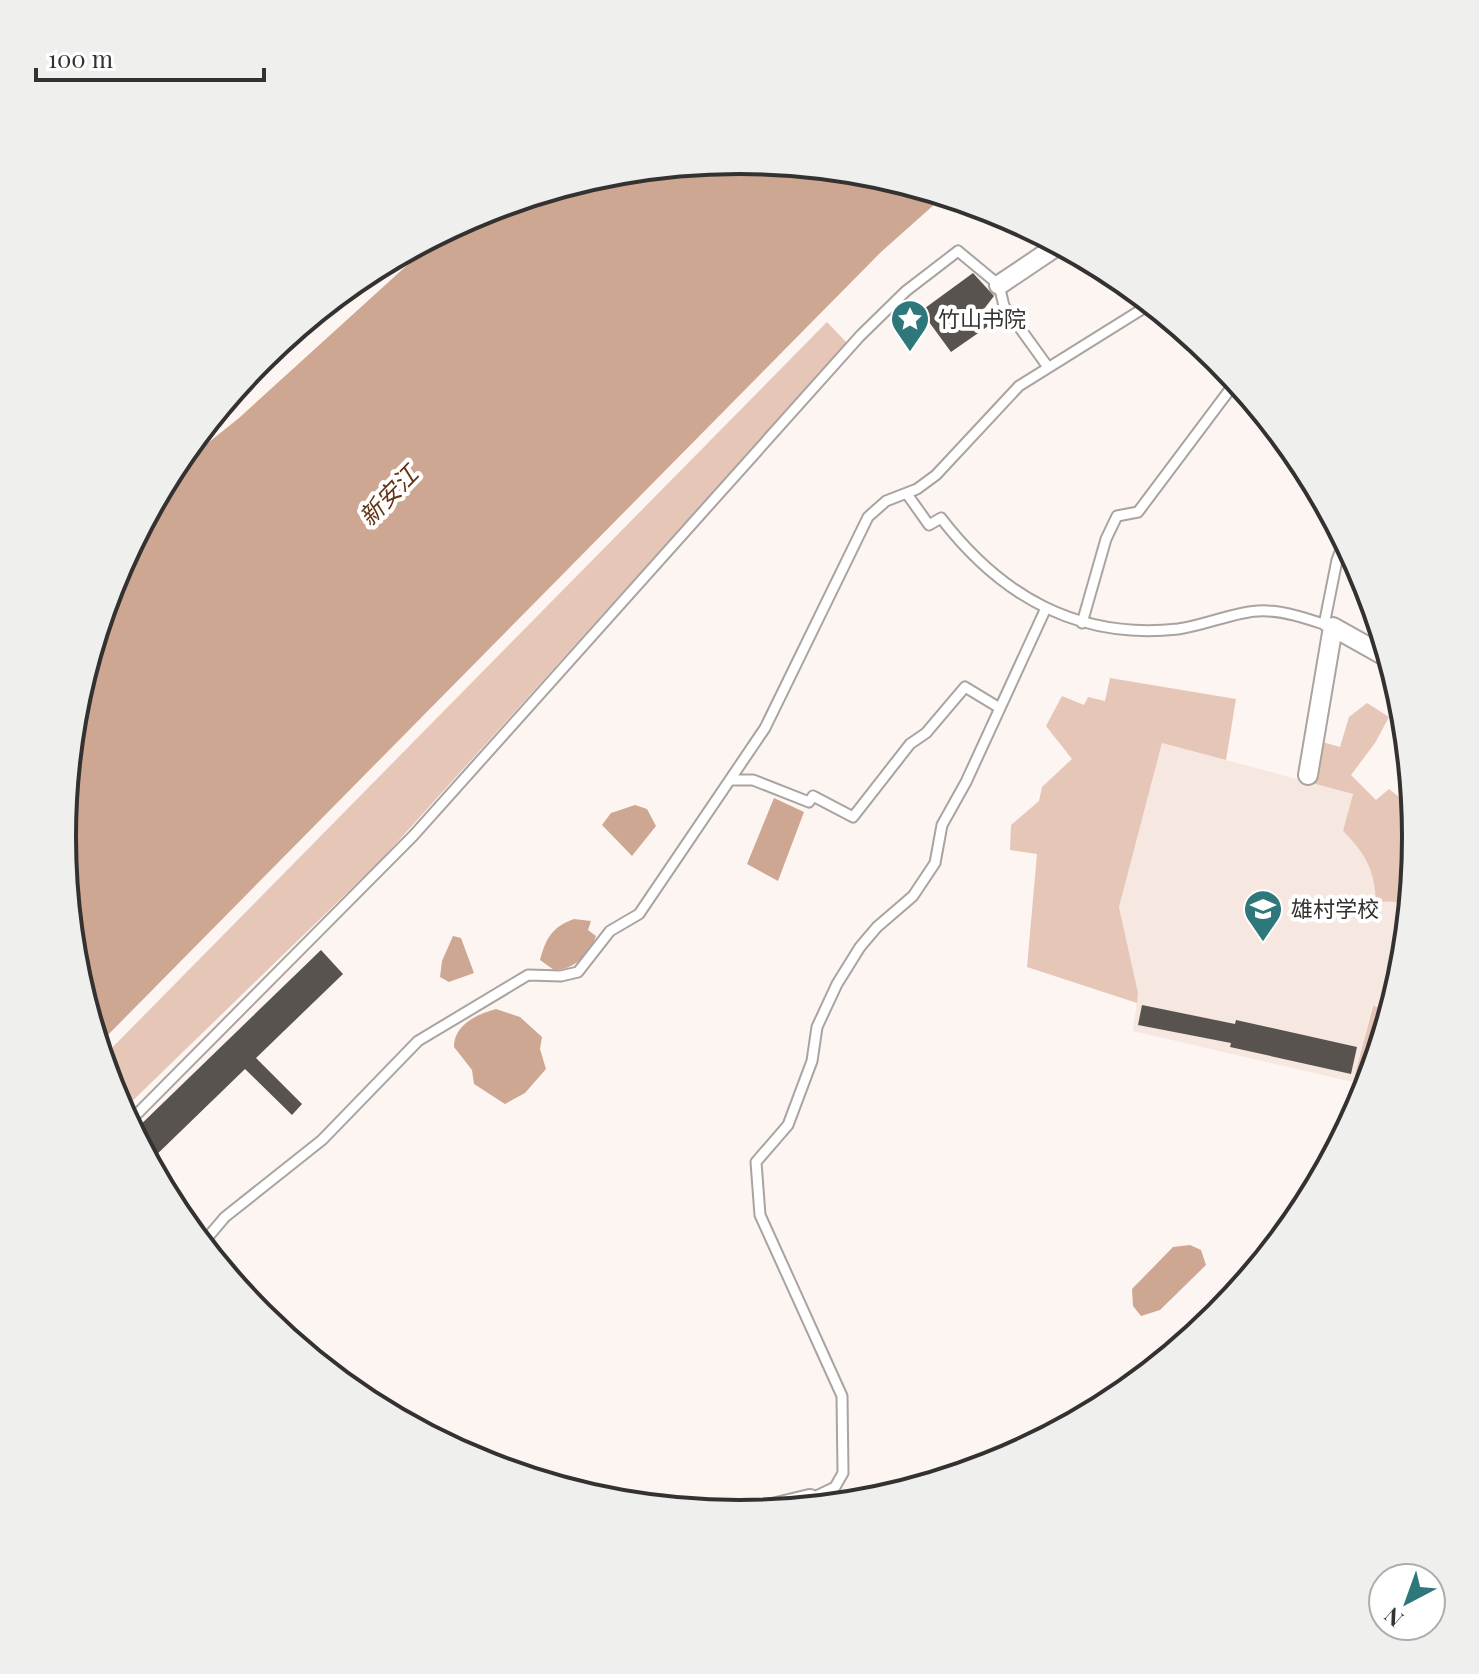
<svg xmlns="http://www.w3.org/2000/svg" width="1479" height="1674" font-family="'Playfair Display','Noto Sans SC',serif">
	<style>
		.built { fill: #f6e7e0 }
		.green { fill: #e6c6b6 }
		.water { fill: #cea793 }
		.building { fill: #595350 }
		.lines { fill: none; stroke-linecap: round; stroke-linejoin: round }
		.service-casing { stroke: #aaa3a0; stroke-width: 13 }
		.minor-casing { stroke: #aaa3a0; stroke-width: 22 }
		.service { stroke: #fff; stroke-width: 9 }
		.minor { stroke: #fff; stroke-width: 18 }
		.labels { text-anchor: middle; stroke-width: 8; stroke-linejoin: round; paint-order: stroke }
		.poi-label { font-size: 22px; fill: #343230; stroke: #fff; text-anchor: start }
		.water-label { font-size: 24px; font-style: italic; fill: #653213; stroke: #fff }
		.rim { fill: none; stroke: #343230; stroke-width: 4 }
	</style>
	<rect width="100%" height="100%" fill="#fcf5f2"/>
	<path class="built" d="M1162 743 1353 794 1343 831 1365 852 1374 873 1376 901 1397 902 1399 978 1390 1010 1372 1006 1353 1082 1133 1031 1138 993 1119 907Z"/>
	<path class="green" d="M827 322 847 343 382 859 122 1111 102 1058Z
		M1110 678 1236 699 1226 760 1162 743 1119 907 1138 993 1137 1003 1027 967 1037 854 1010 850 1011 825 1039 801 1042 787 1072 759 1046 726 1062 696 1084 705 1088 697 1105 701Z
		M1367 703 1389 717 1375 743 1351 775 1376 800 1389 789 1414 809 1417 837 1410 847 1416 851 1404 970 1359 1108 1355 1106 1353 1082 1373 1006 1390 1010 1399 979 1397 902 1376 901C1374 869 1366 854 1343 831L1353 794 1312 783 1319 741 1340 747 1349 717Z"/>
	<path class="water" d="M740 160 872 173 945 195 881 252 98 1045 75 969 62 837 75 704 114 577 168 475 239 418 448 228 481 211 608 172Z
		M774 798 804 812 778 881 747 864Z
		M635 805 647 809 656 826 632 856 602 825 611 813Z
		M574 919 591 921 588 930 596 936C590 954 574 970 554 970L540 960C546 938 552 927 574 919Z
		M453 936 461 938 474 973 449 982 440 977 442 961Z
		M496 1009 520 1017 542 1037 540 1049 546 1069 525 1093 505 1104 474 1084 472 1070 454 1047C454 1025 477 1014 496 1009Z
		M1190 1245 1201 1250 1206 1265 1160 1310 1141 1316 1133 1306 1132 1289 1173 1247Z"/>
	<path class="building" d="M973 273 994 296 984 309 994 322 951 352 921 311Z
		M321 950 343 974 256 1058 302 1104 292 1115 245 1069 149 1162 133 1132Z
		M1142 1005 1235 1024 1236 1020 1357 1047 1351 1074 1230 1047 1231 1043 1138 1025Z"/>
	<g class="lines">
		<defs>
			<path id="service" d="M907 494 929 525 941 518C1001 596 1077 640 1178 629 1207 625 1240 609 1268 611 1290 612 1313 621 1333 627
				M1082 623 1106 539 1117 516 1138 512 1237 380
				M1324 625 1337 560 1345 539
				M732 780H753L809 802 813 796 853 817 910 744 926 733 965 687 998 707
				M128 1123 413 836 860 336 906 291 958 251 999 285 1004 306 1048 367
				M202 1244 225 1217 322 1140 418 1041 528 975 561 976 578 972 610 931 639 914 765 728 868 517 886 501 917 489 936 475 1019 386 1152 303
				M810 1499 835 1487 843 1473 842 1396 760 1215 756 1162 788 1125 812 1061 817 1027 837 984 860 947 877 927 913 896 935 863 942 825 966 782 1046 608"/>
			<path id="minor" d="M999 285 1060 244
				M254 366 281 341
				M1308 775 1333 627 1390 659
				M748 1514 810 1499V1508"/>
		</defs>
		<use href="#service" class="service-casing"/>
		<use href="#minor" class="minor-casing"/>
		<use href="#service" class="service"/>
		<use href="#minor" class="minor"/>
	</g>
	<defs>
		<symbol id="sight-pin" viewBox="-11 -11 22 30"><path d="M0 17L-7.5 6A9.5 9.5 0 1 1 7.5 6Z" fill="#2e787b" stroke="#fff"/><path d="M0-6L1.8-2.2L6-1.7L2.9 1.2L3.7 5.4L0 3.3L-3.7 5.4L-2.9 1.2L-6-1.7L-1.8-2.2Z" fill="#fff"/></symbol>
		<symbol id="school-pin" viewBox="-11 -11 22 30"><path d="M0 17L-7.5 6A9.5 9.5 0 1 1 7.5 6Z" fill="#2e787b" stroke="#fff"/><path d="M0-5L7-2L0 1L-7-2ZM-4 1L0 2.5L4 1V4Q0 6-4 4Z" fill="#fff"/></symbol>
	</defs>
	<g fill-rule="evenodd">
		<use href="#sight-pin" x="888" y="297" width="44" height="60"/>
		<use href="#school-pin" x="1241" y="887" width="44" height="60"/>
	</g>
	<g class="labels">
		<g class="poi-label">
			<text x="938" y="327">竹山书院</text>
			<text x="1291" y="917">雄村学校</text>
		</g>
		<g class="water-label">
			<text transform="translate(389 496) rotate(-46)" y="8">新安江</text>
		</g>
	</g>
	<path d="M0 0H1479V1674H0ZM76 837a663 663 0 1 1 1326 0a663 663 0 1 1-1326 0Z" fill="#efefee" fill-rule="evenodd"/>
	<path class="rim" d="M76 837a663 663 0 1 1 1326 0a663 663 0 1 1-1326 0Z"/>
	<g transform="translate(1407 1602) rotate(221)"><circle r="38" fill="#ffffff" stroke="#aeadac" stroke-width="2"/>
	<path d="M0-6L14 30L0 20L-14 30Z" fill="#2e787b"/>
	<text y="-12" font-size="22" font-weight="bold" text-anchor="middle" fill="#343230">N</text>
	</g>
	<path d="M36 68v12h228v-12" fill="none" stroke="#343230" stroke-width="4"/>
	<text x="48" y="68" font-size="24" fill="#343230" stroke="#ffffff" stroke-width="6" paint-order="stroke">100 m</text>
</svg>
